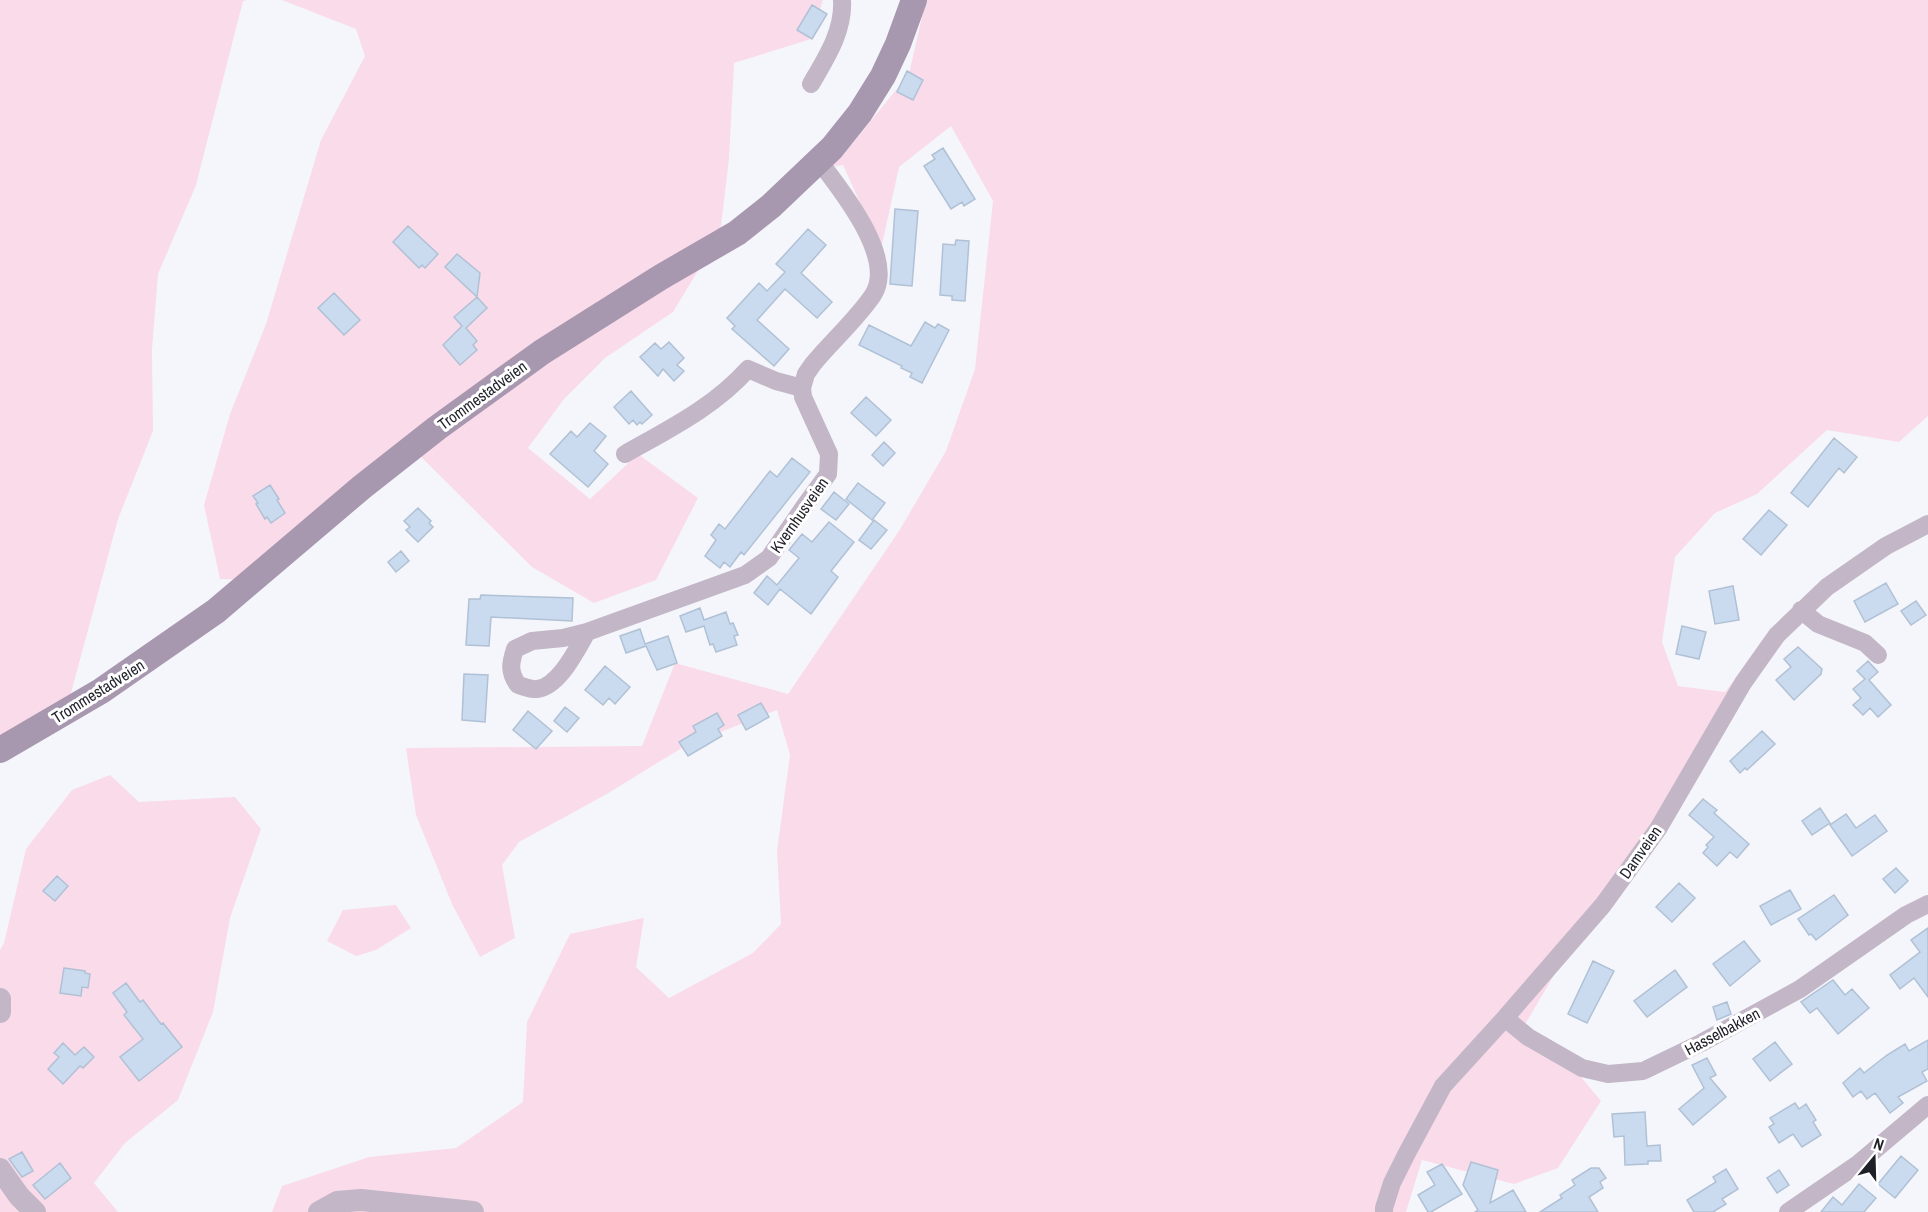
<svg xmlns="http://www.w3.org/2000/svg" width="1928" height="1212" font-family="'Archivo Narrow',sans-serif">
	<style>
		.green { fill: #fadbea }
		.building { fill: #cadbef; stroke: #b0c1d5; stroke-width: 1.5 }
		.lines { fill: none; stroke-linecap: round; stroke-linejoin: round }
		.minor { stroke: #c2b6c7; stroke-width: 18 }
		.tertiary { stroke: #c2b6c7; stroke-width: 22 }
		.secondary { stroke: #a797af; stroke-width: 26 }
		.labels { text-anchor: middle; stroke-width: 6; stroke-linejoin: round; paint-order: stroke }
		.street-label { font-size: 16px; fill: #1f1f28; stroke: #fff }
	</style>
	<rect width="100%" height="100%" fill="#f5f6fb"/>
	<path class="green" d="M0 0H247L243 1 196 185 158 274 152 349 153 431 118 519 68 704 0 757Z
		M282 0H823L811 39 734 63 729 159 720 234 673 312 605 358 564 399 528 448 590 499 638 454 698 498 656 580 594 603 532 567 408 444 251 580 220 579 204 505 230 414 266 324 321 140 365 56 356 29Z
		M923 0H1928V416L1899 442 1827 430 1757 494 1715 513 1675 557 1662 642 1678 686 1725 692 1749 661 1734 709 1573 943 1524 1026 1577 1072 1601 1101 1558 1168 1514 1184 1422 1160 1406 1212H272L282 1186 369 1157 456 1148 523 1102 527 1022 570 934 644 918 636 967 669 998 753 953 781 924 777 851 790 755 777 710 685 746 605 795 519 842 502 865 515 938 480 957 452 904 416 815 406 748 642 746 675 663 788 694 899 531 946 451 975 369 993 201 951 126 899 167 881 249 843 165 794 174 852 144 909 74 924 8Z
		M110 775 139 802 235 797 261 829 230 918 213 1012 178 1100 125 1143 94 1183 118 1212H0V950L4 943 26 849 72 790Z
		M396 905 411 928 376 950 356 956 327 941 343 910Z"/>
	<path class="building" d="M812 5 827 14 812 39 797 30Z
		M907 71 923 80 913 100 897 92Z
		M943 148 975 199 964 206 962 202 951 209 924 166 935 159 932 155Z
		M895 209 918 211 912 286 890 284Z
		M408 226 438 254 425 268 422 265 419 268 393 242Z
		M808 229 826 245 801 273 832 302 817 318 785 289 759 318 757 320 789 349 774 366 732 329 735 326 727 318 759 283 767 291 785 272 776 264Z
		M956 240 969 241 965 301 952 300V296L940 295 943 244 955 245Z
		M457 254 480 273 477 297 487 308 466 328 477 341 473 345 477 350 460 365 443 345 462 326 454 317 477 297 445 267Z
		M334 293 360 320 344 335 318 308Z
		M925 322 935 328 938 324 949 330 922 383 910 377 912 373 901 368 902 366 859 345 869 325 911 346Z
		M669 342 684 358 677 365 684 371 674 381 663 369 658 376 640 357 655 343 661 349Z
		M631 391 652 415 642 424 640 422 637 425 633 420 629 424 614 407Z
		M866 397 891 420 876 436 851 413Z
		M590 423 606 436 594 451 608 464 588 487 550 454 571 431 577 437Z
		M1834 438 1857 457 1844 473 1839 468 1808 507 1791 493Z
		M884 442 895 453 883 466 872 455Z
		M792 458 810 472 744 555 741 552 730 567 724 562 720 568 705 556 716 540 711 535 719 524 725 529 770 471 777 477Z
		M858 483 885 503 872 520 846 499Z
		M270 485 279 499 277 500 285 513 271 523 267 517 265 519 256 504 258 503 253 496Z
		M834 492 849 504 836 520 821 509Z
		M418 508 431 521 429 523 433 527 418 542 406 530 410 527 404 521Z
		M1769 510 1787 525 1761 555 1743 539Z
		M874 520 887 530 871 549 859 540Z
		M829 522 854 542 831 571 838 577 811 614 780 589 768 605 754 593 767 576 777 585 799 558 789 550 802 534 812 542Z
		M401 551 409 561 396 572 388 562Z
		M1886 583 1898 604 1865 622 1854 601Z
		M1733 586 1739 620 1715 624 1709 591Z
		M481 595 573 598 572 621 491 617 489 646 466 645 469 599H480Z
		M1916 601 1926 615 1911 625 1901 611Z
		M700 608 704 620 726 612 730 624 733 623 738 635 734 636 737 645 716 652 713 644 710 645 704 626 686 632 680 616Z
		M1682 626 1706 632 1699 659 1676 654Z
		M640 629 645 644 668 636 677 663 657 670 646 646 626 653 620 636Z
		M1798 647 1822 669 1821 674 1794 700 1776 680 1791 667 1784 659Z
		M1868 661 1878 672 1869 680 1891 705 1878 717 1870 708 1863 715 1853 705 1861 698 1853 689 1865 679 1857 671Z
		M605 666 630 687 615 704 609 698 603 705 585 690Z
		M464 674 488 675 485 722 462 720Z
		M761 703 769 717 746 730 738 715Z
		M565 707 579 718 567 732 554 721Z
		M528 711 552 731 536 749 513 730Z
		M717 713 724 725 718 729 722 736 688 756 679 742 696 732 693 726Z
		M1762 731 1775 744 1747 770 1745 768 1740 773 1730 761Z
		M1703 799 1717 810 1714 813 1749 844 1737 858 1730 852 1717 866 1703 853 1708 847 1706 845 1714 837 1689 815Z
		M1820 808 1830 823 1812 835 1802 821Z
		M1846 814 1856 828 1875 815 1887 831 1852 856 1830 825Z
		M1896 868 1908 881 1895 893 1883 879Z
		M57 876 68 886 55 901 43 891Z
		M1679 883 1695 898 1672 922 1656 907Z
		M1790 890 1801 909 1771 925 1760 906Z
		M1834 895 1848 915 1816 940 1811 934 1809 935 1798 919Z
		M1928 928V997L1914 978 1900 989 1890 975 1920 952 1911 940Z
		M1744 941 1760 961 1730 986 1713 964Z
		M1593 961 1614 971 1587 1023 1568 1014Z
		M64 968 85 971V973L90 974 88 988 82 987 81 996 60 993Z
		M1675 970 1687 987 1647 1017 1634 1001Z
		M1833 980 1845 995 1852 989 1869 1008 1838 1034 1817 1008 1810 1013 1801 1002Z
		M126 983 140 1002 143 1000 161 1024 163 1023 182 1047 139 1081 120 1057 143 1039 124 1015 127 1012 113 993Z
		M1727 1002 1731 1014 1717 1020 1713 1007Z
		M1928 1040V1069L1922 1072 1927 1081 1898 1097 1903 1103 1890 1113 1875 1093 1867 1099 1861 1091 1853 1097 1843 1083 1860 1068 1864 1073 1887 1055 1905 1044 1909 1051Z
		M1775 1042 1792 1064 1770 1081 1753 1059Z
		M63 1043 75 1055 84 1047 94 1057 83 1068 80 1066 63 1084 48 1069 59 1057 54 1053Z
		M1707 1058 1716 1075 1710 1078 1726 1097 1693 1125 1679 1109 1704 1088 1692 1065Z
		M1795 1103 1799 1109 1806 1104 1816 1120 1813 1122 1821 1135 1802 1147 1793 1134 1779 1143 1769 1127 1774 1124 1770 1118Z
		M1645 1112 1647 1146 1660 1145 1661 1161H1648V1164L1625 1165 1624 1136 1614 1137 1612 1114Z
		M22 1152 33 1171 22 1177 9 1159Z
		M1901 1156 1918 1170 1895 1198 1878 1184Z
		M1471 1162 1498 1170 1490 1203 1513 1190 1526 1212H1475L1478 1210 1463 1185Z
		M60 1163 71 1178 45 1199 33 1185Z
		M1442 1164 1462 1194 1431 1212H1428L1418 1195 1435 1185 1427 1172Z
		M1591 1168H1599L1606 1178 1600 1182 1603 1188 1589 1197 1598 1212H1540L1562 1198 1560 1195 1575 1185 1572 1180Z
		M1726 1169 1738 1189 1722 1199 1726 1204 1713 1212H1694L1687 1200 1716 1182 1713 1177Z
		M1779 1170 1789 1185 1777 1193 1767 1178Z
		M1859 1184 1876 1198 1864 1212H1821L1833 1197 1842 1205Z"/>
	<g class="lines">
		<path class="minor" d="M811 84C826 58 844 31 842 0
			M625 454C669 429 714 407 748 369L776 381 802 388
			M1801 610 1818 624 1865 643 1878 655
			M587 632C577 649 559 687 537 689 531 690 523 686 518 685 509 672 510 664 515 649L532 641 563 638 587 632 745 575 769 558 806 504 828 474 829 454 803 397 802 388 806 374 813 364C832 341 856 320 873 295 897 258 840 189 819 161
			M1505 1018 1528 1037 1582 1068 1608 1074 1643 1071 1701 1043 1800 989 1906 915 1928 904
			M1384 1212V1208L1392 1183 1407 1153 1443 1086 1505 1018 1603 905 1658 829 1743 683 1777 635 1827 587 1886 546 1928 524
			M1788 1212 1858 1164 1928 1105"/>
		<path class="tertiary" d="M0 999V1012
			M0 1169 19 1196 35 1212
			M319 1212 337 1202 361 1200 473 1212"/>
		<path class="secondary" d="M0 750 101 691 216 611 362 487 437 428 542 352 661 277 737 233 771 206 832 148 860 113 883 76 898 44 914 0"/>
	</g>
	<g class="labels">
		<g class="street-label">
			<text transform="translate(482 395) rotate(-36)" y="6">Trommestadveien</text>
			<text transform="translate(799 515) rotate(-55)" y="6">Kvernhusveien</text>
			<text transform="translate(98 691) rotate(-32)" y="6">Trommestadveien</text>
			<text transform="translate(1640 852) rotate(-55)" y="6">Damveien</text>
			<text transform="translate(1722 1031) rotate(-28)" y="6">Hasselbakken</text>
		</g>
	</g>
	<g transform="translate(1874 1158) rotate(19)" stroke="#ffffff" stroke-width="4.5" paint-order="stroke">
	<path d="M0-4.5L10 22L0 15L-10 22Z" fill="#1f1f28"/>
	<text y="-9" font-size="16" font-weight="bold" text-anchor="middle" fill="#1f1f28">N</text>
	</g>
</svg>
